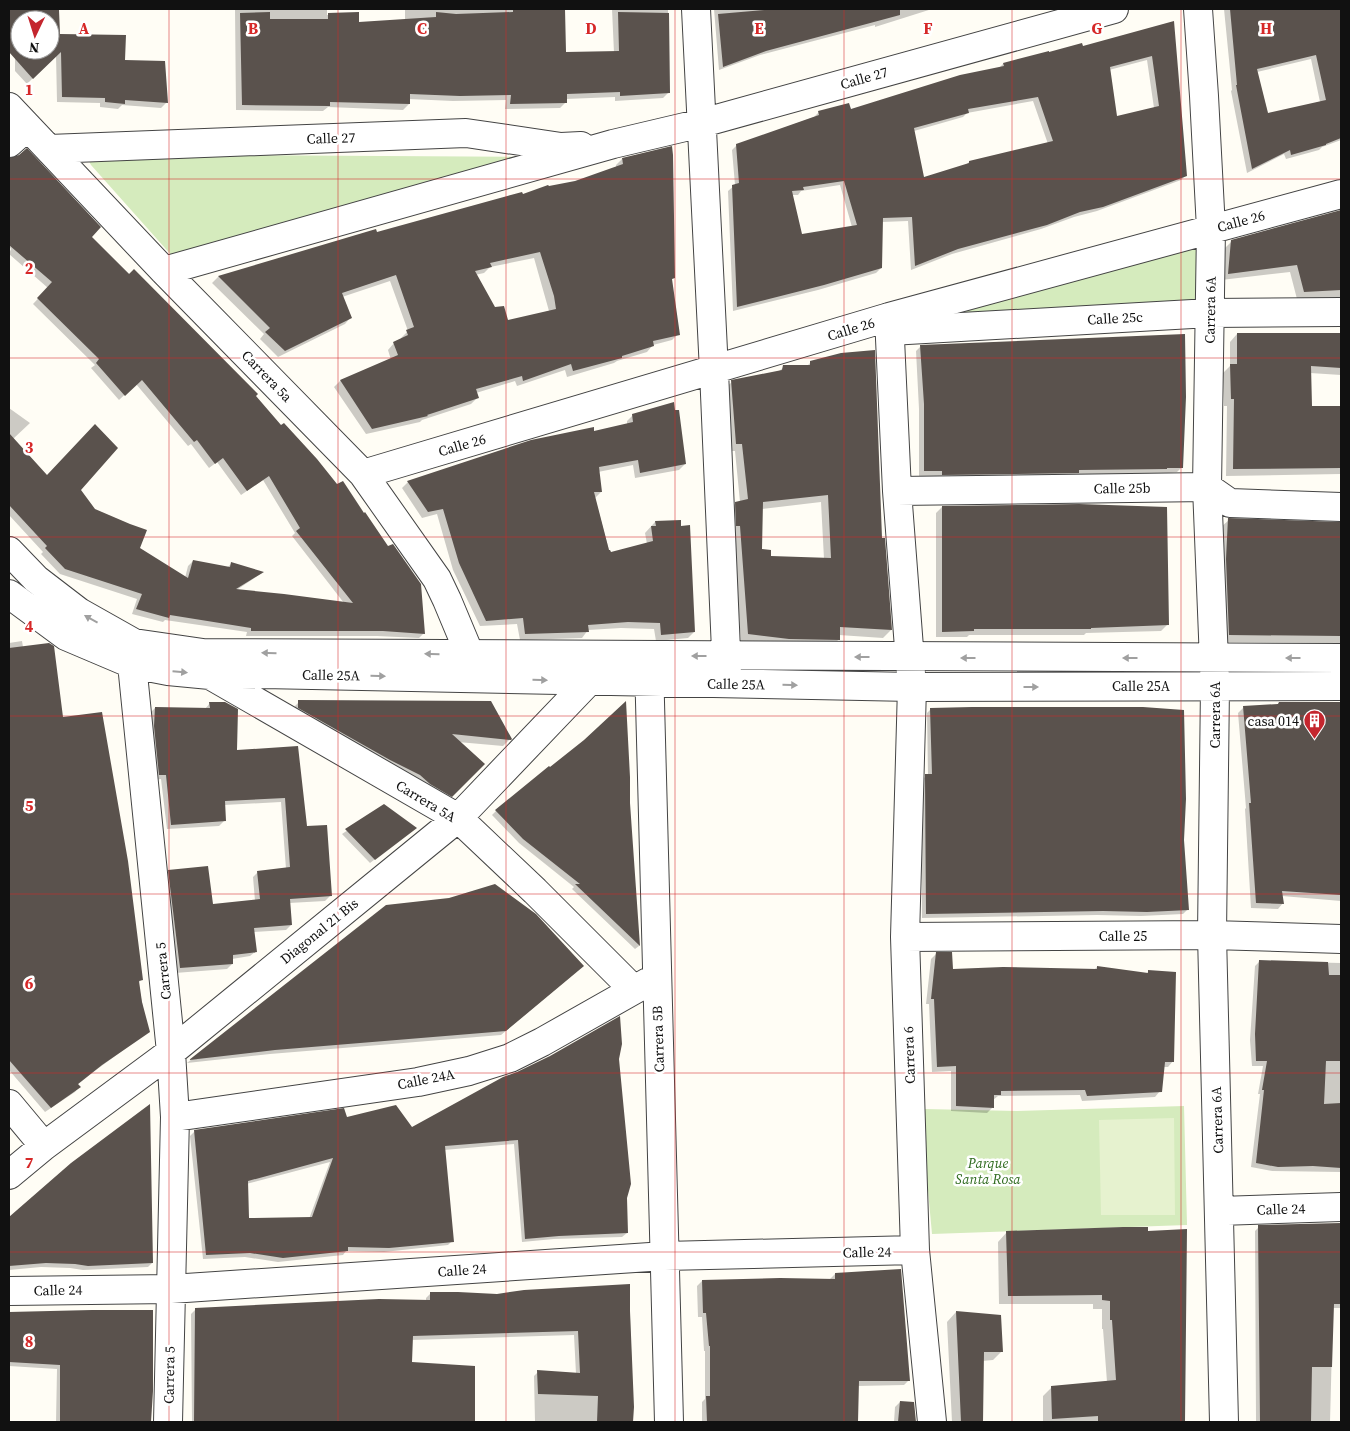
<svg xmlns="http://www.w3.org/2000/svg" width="1350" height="1431" font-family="'Source Serif 4',serif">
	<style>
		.green { fill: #d5ebbd }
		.pitch { fill: #e6f2cf }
		.shadow { fill: #0003; fill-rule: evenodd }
		.building { fill: #5a524d; fill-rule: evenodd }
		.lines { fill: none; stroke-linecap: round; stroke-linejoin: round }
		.minor-casing { stroke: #444; stroke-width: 30 }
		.minor { stroke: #fff; stroke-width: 28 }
		.oneway { fill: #a0a0a0 }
		.grid { fill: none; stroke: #d62828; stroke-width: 1; stroke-opacity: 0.55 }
		.labels { text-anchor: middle; stroke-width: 5; stroke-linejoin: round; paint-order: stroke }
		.street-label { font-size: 14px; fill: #111; stroke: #fff }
		.poi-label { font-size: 14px; fill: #111; stroke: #fff; text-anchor: end }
		.park-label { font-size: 14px; font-style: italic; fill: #2f6b1f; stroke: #fff }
		.grid-label { font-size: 16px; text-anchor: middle; font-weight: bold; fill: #d62828; stroke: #fff; stroke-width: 5; stroke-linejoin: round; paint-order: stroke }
	</style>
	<rect width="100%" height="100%" fill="#fffdf5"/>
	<path class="green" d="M85 154 531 157 173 257 91 165Z
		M1198 244 1199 304 901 324Z
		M1184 1106 1187 1225 932 1234 923 1136 924 1109 1017 1111Z"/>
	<path class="pitch" d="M1174 1118 1175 1215H1101L1099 1120Z"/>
	<path class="shadow" d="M15 9H58L59 35 124 61 167 102 161 108 122 105 118 109 100 107V103L57 102 56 55 27 84 15 71ZM20 20H50V50H20Z
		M235 9H327V15L358 13V23L405 20V9H534V15L565 53H614L612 9H668L669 92 663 98 615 101V97L566 99V102L560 108 505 109 506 100 453 101 409 99V104L403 110 328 107 323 111 236 110Z
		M714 9H932L875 27V25L760 55 719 70Z
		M1224 9H1341V140L1322 147 1319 150 1286 159 1284 154 1247 173 1231 91 1232 90ZM1311 59 1320 102 1268 114 1257 72Z
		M1173 23 1186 175 1181 180 1097 211 1074 217 1041 229 952 254 911 270 908 221 882 222 881 268 876 273 818 290 733 311 728 191 735 185 732 150 737 145 814 117 819 112 850 111 999 68 1003 64 1082 47ZM1147 60 1154 108 1116 117 1109 70ZM1033 101 1048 144 969 162 965 166 923 179 914 131 963 117 967 113ZM840 185 852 227 801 235 791 195H798L801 191Z
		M9 159 12 160 255 396 424 633 419 638 377 636H246L247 632 165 620 163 622 132 614 137 599 60 574 41 554 43 552 9 515V408L30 423 13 439 47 477 80 490 94 510 139 548 185 578 188 566 193 561 227 568 231 564 262 573 235 591 344 603 292 536 295 533 263 480 241 495 217 462 209 468 191 444 188 446 136 384 119 400 91 368 95 365 33 304 48 288 9 254 11 249 9 246Z
		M622 159 673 278 671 280 678 334 672 340 653 345 647 352 617 361 614 363 567 377 565 370 517 386 515 381 476 393 477 398 471 404 422 420 420 422 366 434 334 387 340 381 391 360 388 350 394 343 401 340V338L408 331 390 281 342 297 351 317 345 324 278 357 260 339 264 334 212 283 218 277 375 230 376 234 575 182 616 168V165ZM534 258 549 311 507 322 495 309 475 275 484 273 490 267Z
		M1341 211V297L1297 299 1290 272 1221 280 1225 248 1232 241Z
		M1237 334H1341V375L1310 373V408H1341V474L1226 476 1227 406H1224L1223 373 1230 366V342Z
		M921 346 1182 467 1177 472 1161 474H1076L1073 477 938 479V476H919V409L916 351Z
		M811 362 881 539H884L891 630 883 638 839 635V639L832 647 781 646 741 642 733 533 728 510 736 503 740 502 735 451H729L724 389 732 382 778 372 784 367H806ZM821 502 824 559 770 557 761 550 762 509Z
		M633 415 685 464 679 470 635 478 633 465 598 472 601 492 595 498 610 554 647 544 645 533 655 522 680 521 694 632 688 638 656 641 654 629 621 628 588 630 582 638 520 640 517 624 480 626 453 570 437 514 422 518 402 488 408 482 627 425V421Z
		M942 507 1167 625 1161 631 1086 633 1084 635H969L967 637H936V513Z
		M1229 520 1341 524V643L1222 642 1221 527Z
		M22 641 23 647 62 718 142 979 138 983 148 1032 96 1070 77 1085 79 1087 75 1092 45 1112 9 1070V643Z
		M299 702 511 738 503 746 458 742 483 764 445 802 293 708Z
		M210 703 236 751 297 747 306 828 330 896 325 901 289 903 291 925 286 930 253 932 255 952 250 956 232 959V964L227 969 175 973 164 876 169 872 212 906 255 901 253 877 258 872 286 869 281 802 224 805V821L219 826 167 829 161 779 154 780 150 713 155 708 205 709Z
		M1279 703H1341V901L1282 896 1283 903 1278 909 1251 908 1245 809 1246 808 1238 713 1244 707 1277 705Z
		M931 709 1183 840 1188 909 1183 914 1141 916 1097 915 922 918 921 780 928 775 927 713Z
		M628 803 639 946 635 949 572 889 574 887 519 843 492 815 496 811Z
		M384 806 416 828 370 863 342 834Z
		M386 906 578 970 501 1035 270 1054 187 1063Z
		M936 954 952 970H1094L1097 967 1146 974 1148 972 1173 1061 1168 1067H1163L1160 1091 1155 1097 1082 1101 1080 1095 998 1096 993 1100V1107L987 1113 951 1111V1071L932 1072 929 1004H926L931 959Z
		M1260 961 1341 963V1172L1272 1171 1251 1167 1260 1094H1258L1263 1066H1252L1250 1040 1255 966Z
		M618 1059 627 1233 622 1237 554 1239 522 1242 514 1144 444 1150 452 1241 448 1245 384 1252 346 1251 343 1255 278 1262 245 1257 203 1259 190 1136 195 1131 347 1119 411 1129ZM330 1162 309 1219H248L246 1184Z
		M71 1165 152 1263 148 1267 83 1270 70 1268 41 1267 9 1270V1219Z
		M1341 1224V1308H1333L1330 1422H1256L1255 1231 1259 1227Z
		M1186 1231 1183 1422H1043V1396L1052 1387 1107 1382 1103 1329H1102V1309H1093V1304H999L998 1242 1007 1232H1147Z
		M835 1274 909 1380 904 1385 858 1386 857 1422H702V1402L705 1399V1351H704L702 1317H698L697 1286 702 1281 830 1279Z
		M629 1286 633 1408 632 1422H535L534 1376 538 1372 576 1374 574 1335 411 1340V1363L473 1367 474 1422H192L191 1314 196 1309 426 1301V1298L430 1294 497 1296Z
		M152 1311 149 1422H56L57 1369 9 1366V1313Z
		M956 1312 1002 1351 993 1360 982 1361V1422H952L947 1322Z
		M900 1402 913 1403 915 1422H894L895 1407Z"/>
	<path class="building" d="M9 9 59 10 60 34 126 35 125 60 165 61 168 103 125 100V104L105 102V98L62 97 61 52 33 79 9 52ZM20 20H50V50H20Z
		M513 9H565L566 52 619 51 618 12 669 13 670 93 620 96V92L567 94V103L510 104 511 95 460 96 410 94V104L330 102V106L242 105 240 13 270 12V19H328V13L359 12V22L436 17V12L456 14 513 12Z
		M764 9H900V15L766 51 723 67 718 14 764 10Z
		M1230 9H1341V138L1326 144V145L1291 155 1290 150 1252 169 1236 85H1237ZM1316 55 1326 100 1268 113 1257 69Z
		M1174 21 1187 176 1103 207 1080 212 1047 225 958 249 915 266 912 217 883 218 882 268 824 285 737 307 732 185 739 183 736 144 819 115 818 111 849 103 851 109 960 75 1004 66 1003 63 1049 51V52L1082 43 1083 46ZM1152 56 1159 106 1117 116 1110 67ZM1038 97 1053 141 969 161V163L924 177 914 128 969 113 968 109ZM844 181 857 225 802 234 792 191 804 190 803 187Z
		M672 146 673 155 675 278 672 279 680 335 653 341 654 346 622 356V358L573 371 571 364 523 381 522 376 476 389 479 398 427 415 428 416 372 429 340 380 398 355 393 342 408 335 406 330 414 327 396 275 342 293 352 318 285 351 265 332 270 328 218 276 376 229 377 232 522 192 523 194 548 185 549 186 575 181 623 164 622 158ZM540 252 554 296 556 309 508 320 504 306 495 307 475 271 492 267 490 263Z
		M27 148 101 227 92 237 129 274 134 269 258 394 256 396 281 425 284 423 317 459 337 484 343 481 364 513 365 512 388 546 393 544 421 584 425 634 383 631H251V628L170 615 169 618 136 609 142 594 65 569 45 548 47 546 9 505V433L47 475 95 424 118 448 81 490 95 509 130 524 147 530 140 548 188 578 193 560 230 567 231 562 264 572 236 589 284 594 353 603 296 531 300 528 269 476 247 491 223 458 215 464 197 440 194 442 142 380 125 396 96 363 99 359 37 298 52 282 9 245V158L19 155Z
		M1341 210V290L1304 292 1297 265 1228 274 1231 240Z
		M1237 333H1341V368L1311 366 1312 406H1341V468L1233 469 1234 399H1231L1230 364H1237Z
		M1185 334 1186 397 1183 468H1167V469L1079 470V473L942 475V471H924V404L920 345Z
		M875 350 882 538H885L892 630 840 627V640L789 639 748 634 740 526H736L735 502 748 499 742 444H736L731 380 782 370 783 365H810V361L841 353ZM828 495 831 558 771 556V550L762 549 763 502Z
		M674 402 675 410H679L686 464 640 473 638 460 599 467 602 492H594L609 550H610L611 552 653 541 651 526H656L655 521 681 520V526L690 525 695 632 661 635 660 623 628 622 588 625 589 632 525 634 523 618 486 621 459 563 443 509 428 512 407 481 531 440 594 427V431L633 422 632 414Z
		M1079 504 1167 507 1169 625 1091 628V629H974V631L942 632V506Z
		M1228 518 1341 522V636L1229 635 1226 559Z
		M49 643 54 646 63 717 102 712 128 861 143 980 139 981 142 1002 150 1032 102 1065 78 1084 81 1087 51 1108 9 1060V648Z
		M298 700 491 701 512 739 511 740 452 734 485 764 452 797 430 784 420 775 390 760 298 708Z
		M626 701 630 777V803L640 946 575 884H580L523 839 495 810 549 766 550 767 584 740Z
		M209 702H225L238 709 237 750 298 746 307 826 327 825 332 896 290 899 292 925 254 928 257 952 233 955V964L180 968 168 870 208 866 213 904 260 899 257 871 290 867 285 798 225 801 226 821 171 825 166 775H159L154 726 155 707 210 708Z
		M1279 702H1341V895L1282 891 1284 904 1256 903 1249 803H1251L1243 706 1278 704Z
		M972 707H1143L1184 710 1186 799 1184 840 1189 910 1147 912 1103 911 926 914 925 778V774H932L930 708Z
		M384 804 417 828 375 860 345 829Z
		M495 884 536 914 584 966 506 1031 275 1050 189 1060 386 905 449 898Z
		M936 952H952L953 969 1003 967 1097 969V966L1148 973V970L1176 972 1174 1062H1165L1162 1092 1087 1096 1085 1090 1001 1091V1095H994V1108L956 1106V1066L937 1067 934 999H931Z
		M1259 960 1328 962 1329 975H1341V1061H1326L1324 1104 1341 1103V1168L1313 1166 1278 1167 1256 1163 1264 1090H1262L1267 1061H1256L1255 1034Z
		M620 1016 622 1044 619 1059 631 1184 627 1198 628 1233 559 1236 525 1239 518 1140 445 1146 454 1242 389 1248 348 1247V1251L283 1258 250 1253 206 1255 194 1130 344 1108 347 1117 396 1105 412 1127 503 1077 517 1072 550 1056ZM333 1158 312 1217 249 1218 248 1181Z
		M150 1104 153 1263 88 1266 75 1264 46 1263 9 1266V1217L71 1163Z
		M1341 1223V1304H1334L1332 1367H1312L1311 1422H1260L1258 1225Z
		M1123 1227H1148V1231L1187 1229 1185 1422H1098V1416L1052 1419 1051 1386 1116 1380 1112 1320H1110V1301L1102 1300V1295L1008 1296 1006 1231Z
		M901 1269 910 1381H859L858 1422H707L706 1396H710V1346H709L706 1313H703L702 1280 780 1278 835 1279V1273Z
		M630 1284V1311L634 1407 633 1422H597L598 1396 538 1394 537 1370 580 1373 578 1331 413 1336 412 1362 475 1366V1422H194L195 1308 379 1299 430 1300V1292H458L497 1294 524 1290Z
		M92 1310H153V1391L151 1422H60V1365L9 1362V1312Z
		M956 1311 1001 1315 1003 1352H984L983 1422H961Z
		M900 1401 914 1402 916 1422H898Z"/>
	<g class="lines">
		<defs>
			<path id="minor" d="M696 9 714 371 727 674
				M1198 9 1204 96 1211 229 1207 487 1215 686 1212 935 1224 1422
				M9 107 164 271 363 474 437 579 447 600 470 655 473 670
				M9 143 27 127
				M49 149 466 133 561 147 581 146
				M164 271 613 144 702 123 1114 9
				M889 317 897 491 912 687 905 937 915 1250 932 1422
				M890 331 1210 313 1341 312
				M363 474 889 317 1341 194
				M897 491 1207 487 1230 503 1341 507
				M9 551 36 579 79 612 134 643 203 653 1341 658
				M9 594 66 636 132 664 168 671 210 675 263 674 912 687 1341 686
				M133 647 132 664 171 1052 175 1117 168 1422
				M649 664 669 1422
				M210 675 458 818 535 891 633 989
				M905 937 1212 935 1341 939
				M9 1104 44 1146
				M175 1117 418 1082 469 1071 510 1058 542 1042 648 982
				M9 1175 44 1146 171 1052 458 818 589 681 588 669
				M1220 1211 1341 1207
				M9 1291 171 1289 665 1256 915 1250"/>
		</defs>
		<use href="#minor" class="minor-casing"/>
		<use href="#minor" class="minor"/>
	</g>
	<defs><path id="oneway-solid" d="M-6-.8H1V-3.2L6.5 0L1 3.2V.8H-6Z" transform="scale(1.25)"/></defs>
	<g class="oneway">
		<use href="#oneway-solid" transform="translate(91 619) rotate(-151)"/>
		<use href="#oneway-solid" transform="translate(269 653) rotate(-179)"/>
		<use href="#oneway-solid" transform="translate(432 654) rotate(-179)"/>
		<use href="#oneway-solid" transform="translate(699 656) rotate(-180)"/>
		<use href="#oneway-solid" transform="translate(862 657) rotate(-180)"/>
		<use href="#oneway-solid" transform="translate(968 658) rotate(-180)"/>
		<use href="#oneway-solid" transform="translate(1130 658) rotate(-180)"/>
		<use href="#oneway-solid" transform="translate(1293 658) rotate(-180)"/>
		<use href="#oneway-solid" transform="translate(180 672) rotate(5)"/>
		<use href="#oneway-solid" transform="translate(378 676) rotate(1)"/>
		<use href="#oneway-solid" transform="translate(540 680) rotate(1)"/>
		<use href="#oneway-solid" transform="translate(790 685) rotate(1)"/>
		<use href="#oneway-solid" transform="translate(1031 687)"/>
	</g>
	<path class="grid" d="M169 9V1422M338 9V1422M506 9V1422M675 9V1422M844 9V1422M1012 9V1422M1181 9V1422M9 179H1341M9 358H1341M9 537H1341M9 716H1341M9 894H1341M9 1073H1341M9 1252H1341"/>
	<defs>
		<symbol id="building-pin" viewBox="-11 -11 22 30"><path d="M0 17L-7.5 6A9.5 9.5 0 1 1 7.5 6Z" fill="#c4262e" stroke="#fff"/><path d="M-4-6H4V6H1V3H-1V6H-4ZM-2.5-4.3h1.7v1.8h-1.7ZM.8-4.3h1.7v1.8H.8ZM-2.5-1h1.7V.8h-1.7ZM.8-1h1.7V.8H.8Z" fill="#fff"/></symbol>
	</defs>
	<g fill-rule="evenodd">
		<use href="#building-pin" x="1302" y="708" width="25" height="34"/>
	</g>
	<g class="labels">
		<g class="street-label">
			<text transform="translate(864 78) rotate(-16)" y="5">Calle 27</text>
			<text transform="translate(331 138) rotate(-2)" y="5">Calle 27</text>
			<text transform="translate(1241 221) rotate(-15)" y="5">Calle 26</text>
			<text transform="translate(1210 310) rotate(-89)" y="5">Carrera 6A</text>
			<text transform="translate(1115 318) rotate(-3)" y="5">Calle 25c</text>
			<text transform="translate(851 329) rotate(-17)" y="5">Calle 26</text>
			<text transform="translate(267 376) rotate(46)" y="5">Carrera 5a</text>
			<text transform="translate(462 445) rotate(-16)" y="5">Calle 26</text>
			<text transform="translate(1122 488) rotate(-1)" y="5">Calle 25b</text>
			<text transform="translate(331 675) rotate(1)" y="5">Calle 25A</text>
			<text transform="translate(736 684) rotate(1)" y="5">Calle 25A</text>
			<text x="1141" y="691">Calle 25A</text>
			<text transform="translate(1215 715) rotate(-90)" y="5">Carrera 6A</text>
			<text transform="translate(426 801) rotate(31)" y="5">Carrera 5A</text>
			<text transform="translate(319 931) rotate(-39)" y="5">Diagonal 21 Bis</text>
			<text x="1123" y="941">Calle 25</text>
			<text transform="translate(163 971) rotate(-96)" y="5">Carrera 5</text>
			<text transform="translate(658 1039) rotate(-92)" y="5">Carrera 5B</text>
			<text transform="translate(909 1055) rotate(-92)" y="5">Carrera 6</text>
			<text transform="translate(426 1079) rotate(-11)" y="5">Calle 24A</text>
			<text transform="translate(1217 1120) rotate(-92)" y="5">Carrera 6A</text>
			<text transform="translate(1281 1209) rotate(-2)" y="5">Calle 24</text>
			<text transform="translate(867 1252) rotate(-1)" y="5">Calle 24</text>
			<text transform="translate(462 1270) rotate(-4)" y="5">Calle 24</text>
			<text transform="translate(58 1290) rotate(-1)" y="5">Calle 24</text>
			<text transform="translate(169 1375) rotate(-89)" y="5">Carrera 5</text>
		</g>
		<g class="poi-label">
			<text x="1299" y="726">casa 014</text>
		</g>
		<g class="park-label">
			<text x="988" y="1168">Parque<tspan x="988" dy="16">Santa Rosa</tspan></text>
		</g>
	</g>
	<g class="grid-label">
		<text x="84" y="34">A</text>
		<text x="253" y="34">B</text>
		<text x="422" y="34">C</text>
		<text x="591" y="34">D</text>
		<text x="759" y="34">E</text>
		<text x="928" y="34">F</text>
		<text x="1097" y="34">G</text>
		<text x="1266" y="34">H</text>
		<text x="29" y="95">1</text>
		<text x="29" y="274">2</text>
		<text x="29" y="453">3</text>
		<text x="29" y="632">4</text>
		<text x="29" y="811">5</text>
		<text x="29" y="989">6</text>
		<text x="29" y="1168">7</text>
		<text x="29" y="1347">8</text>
	</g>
	<rect width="1350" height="1431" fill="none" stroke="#111111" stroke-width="20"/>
	<g transform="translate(35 35) rotate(184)"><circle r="24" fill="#ffffff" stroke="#a0a0a0"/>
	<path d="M0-4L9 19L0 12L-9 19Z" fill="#c4262e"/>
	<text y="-8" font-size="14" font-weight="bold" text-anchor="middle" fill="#111111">N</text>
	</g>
</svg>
